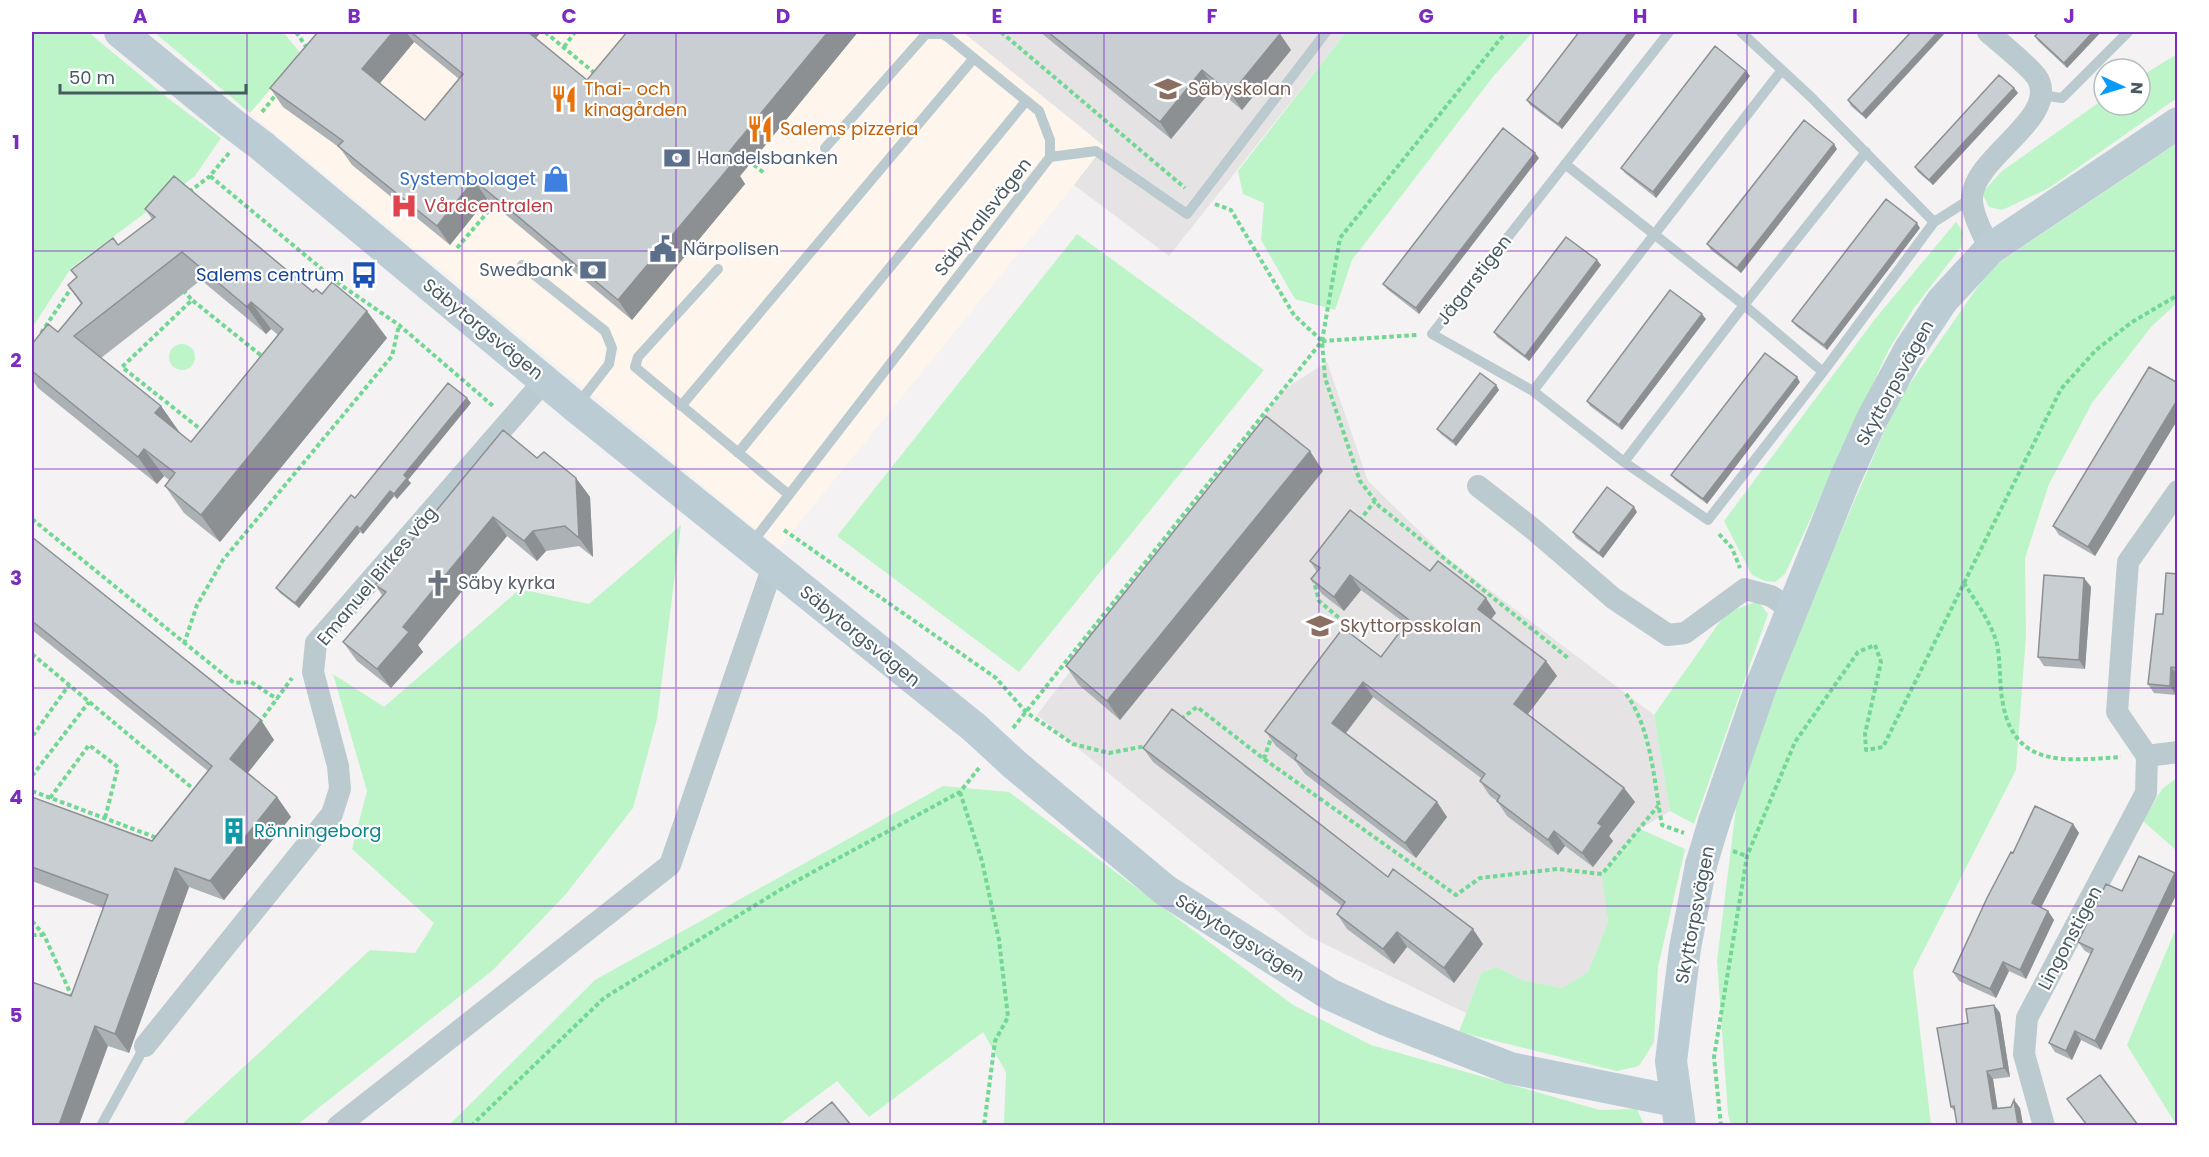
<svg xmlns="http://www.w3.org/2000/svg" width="2209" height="1157" font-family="Poppins,sans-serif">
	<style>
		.commercial { fill: #fef6ec }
		.education { fill: #e5e3e4 }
		.green { fill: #bdf5c9 }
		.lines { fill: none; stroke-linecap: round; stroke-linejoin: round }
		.path { stroke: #71d793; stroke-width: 4; stroke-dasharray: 4.5 3; stroke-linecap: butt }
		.lane { stroke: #bbcacf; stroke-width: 10 }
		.street { stroke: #bbcacf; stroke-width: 22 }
		.secondary { stroke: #bcccd5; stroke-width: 32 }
		.secondary-bridge { stroke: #bcccd5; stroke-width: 32 }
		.wall { fill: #acb1b5; fill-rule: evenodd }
		.shaded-wall { fill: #8c9093 }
		.building { fill: #c8ced2; stroke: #8c9093; stroke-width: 1.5; fill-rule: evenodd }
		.grid { fill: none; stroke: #7b2cbf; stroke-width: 1.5; stroke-opacity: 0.55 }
		.labels { text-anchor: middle; stroke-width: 4.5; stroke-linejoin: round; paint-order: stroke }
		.food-label { font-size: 18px; fill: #c56008; stroke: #fff; text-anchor: start }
		.education-label { font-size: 18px; fill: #785e54; stroke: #fff; text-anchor: start }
		.service-label { font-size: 18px; fill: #4e5e75; stroke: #fff; text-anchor: start }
		.shop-label { font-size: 18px; fill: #366cbe; stroke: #fff; text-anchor: end }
		.health-label { font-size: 18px; fill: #be3a42; stroke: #fff; text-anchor: start }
		.street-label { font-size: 18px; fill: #475a62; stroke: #fff }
		.transit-label { font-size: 18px; fill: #164399; stroke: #fff; text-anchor: end }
		.worship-label { font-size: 18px; fill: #5b616d; stroke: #fff; text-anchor: start }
		.culture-label { font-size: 18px; fill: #0d838f; stroke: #fff; text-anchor: start }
		.neatline { fill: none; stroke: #7b2cbf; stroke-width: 2 }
		.grid-label { font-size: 20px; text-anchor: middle; font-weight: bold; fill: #7b2cbf }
	</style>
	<rect width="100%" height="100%" fill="#f4f2f2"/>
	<path class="commercial" d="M320 32H963L1105 147 779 548 250 113Z"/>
	<path class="education" d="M963 32H1346L1169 256 1074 185 1104 146Z
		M1327 362 1368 481 1446 557 1654 715 1670 811 1640 829 1603 874 1608 922 1588 972 1562 988 1522 980 1497 967 1481 973 1466 1013 1308 936 1037 715 1286 388Z"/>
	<path class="green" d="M32 32H88L169 99 221 138 195 176 71 268 32 328Z
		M154 32H283L301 54 250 113Z
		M1346 32H1533L1492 78 1352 260 1335 310 1295 299 1261 240 1264 203 1243 194 1238 171Z
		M2177 54V98L2049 188 2002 210 1989 207 1982 193 2002 171 2104 99V105H2140V77Z
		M2177 143V303L2151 327 2092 403 2049 484 2025 558 2026 635 2016 770 1913 971 1931 1125 1731 1126 1728 1114 1717 961 1737 800 1777 681 1897 402 1991 268Z
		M1956 222 1963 232 1961 247 1914 308 1888 351 1785 574 1775 582 1765 581 1752 575 1724 521 1875 319Z
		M1077 234 1264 370 1019 672 837 536Z
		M169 357a13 13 0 1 1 26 0a13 13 0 1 1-26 0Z
		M681 525 657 719 633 808 566 894 493 970 297 1125H181L370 950 415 953 434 923 352 849 367 791 333 674 384 707 520 589 589 604Z
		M1758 601 1768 614 1694 824 1670 811 1654 715 1726 613Z
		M2177 778V851L2143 821 2162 789Z
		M943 786 1009 792 1293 1005 1371 1045 1600 1110 1637 1109 1644 1125H1004L1006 1072 983 1032 869 1117 837 1081 778 1125 448 1126 595 980Z
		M1640 829 1685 849 1658 967 1654 1042 1639 1066 1617 1071 1459 1032 1481 973 1497 967 1522 980 1562 988 1588 972 1608 922 1602 874Z
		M2177 926 2178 1125 2177 1126 2127 1045Z"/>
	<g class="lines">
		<path class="path" d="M296 32 307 48
			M545 32 597 75
			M1001 32 1185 188
			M564 47 575 32
			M262 112 278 92
			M229 153 210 176 341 285 399 325 493 406
			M748 160 764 173
			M189 192 210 176
			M1215 204 1231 210 1294 315 1322 341 1325 378 1360 481 1379 506 1568 658
			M457 248 497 201
			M183 290 192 300
			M41 333 72 287
			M1322 341 1417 335
			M204 432 122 367 192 300 263 357
			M32 519 234 683 251 682 277 699
			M1359 521 1375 501
			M784 530 996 678 1026 712 1073 744 1109 753 1146 746
			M1719 534 1732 548 1740 568
			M1313 578 1319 601 1351 628 1353 638
			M1964 583 2061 389 2096 350 2132 322 2178 295
			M184 644 197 605 223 560 392 356 399 325
			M32 654 197 792
			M1626 694C1652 729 1654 783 1662 825L1684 833
			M1181 719 1197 707 1264 759 1456 895 1480 878 1557 869 1602 874 1658 806
			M259 723 292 678
			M1013 728 1322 341 1340 238 1506 32
			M32 733 34 734 69 685
			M1264 759 1272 735
			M32 776 89 702
			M32 791 160 839
			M960 792 982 861 999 940 1008 1017 995 1041 984 1126
			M50 798 89 745 118 767 105 818
			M1733 851 1747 856
			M32 921 44 935 73 999
			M32 935H43
			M471 1126 604 998 780 890 960 792 979 768
			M1721 1126 1714 1057 1747 856 1795 742 1858 652 1875 645 1881 662 1865 734 1866 750 1883 747 1964 583C1976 602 1991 622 1997 644 2001 664 1999 685 2003 704 2015 770 2069 760 2121 757"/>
		<path class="lane" d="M1741 32 1811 97 1934 222 1823 372
			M2040 95 2062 98 2128 32
			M825 148 926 34H943L949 38 1039 111 1050 140V157
			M1565 164 1744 305 1823 372 1708 520 1624 462 1533 391 1432 334 1669 32
			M1934 222 1972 198
			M522 265 605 331 612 348 609 364 578 404
			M718 269 638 357 635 367 788 494
			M1533 391 1781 71
			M681 406 974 58
			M738 453 1026 101
			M1624 462 1744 305 1866 152
			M751 544 1050 157 1096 151 1187 214 1326 32
			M101 1126 145 1046"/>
		<path class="street" d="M1988 32C1999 42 2032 68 2038 79 2058 119 1975 156 1972 197 1971 213 1983 234 1990 249
			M1478 486 1533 529 1613 598 1668 635 1685 633 1745 589 1771 596 1791 609
			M2147 756 2117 712 2128 562 2178 491
			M145 1046 332 814 340 789 338 766 313 672 316 643 545 380
			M338 1126 670 865 773 566
			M2044 1126 2024 1054 2027 1018 2146 793 2147 756 2178 752"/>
		<path class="secondary" d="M120 32 229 121
			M262 146 576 407 975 728
			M1014 764 1165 890 1329 994 1384 1019 1510 1068 1675 1101
			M1714 822 1760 689 1845 479 1872 419 1910 349 1942 301 1990 249 2178 123
			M1680 1126 1671 1061 1685 948 1701 865"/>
		<path class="secondary-bridge" d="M229 121 262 146
			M975 728 1014 764
			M1701 865 1714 822"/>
	</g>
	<path class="wall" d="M318 32H541L536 38 587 80 627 33 626 32H858L740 176 745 184 632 320 487 199 450 245 352 165 340 148 283 107 270 88ZM414 42 459 79 425 120 380 83Z
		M1040 32H1278L1280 34 1291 50 1242 110 1214 87 1171 139Z
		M1579 32H1637L1562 129 1530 105 1527 100Z
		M1911 32 1866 119 1851 106 1848 100Z
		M2039 32H2101L2067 68 2038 41 2035 36Z
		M1750 76 1656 198 1625 173 1621 168Z
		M2014 88 2018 93 1933 185 1918 172 1915 167Z
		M1837 149 1741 273 1711 250 1707 244Z
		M1539 158 1419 314 1387 289 1383 284Z
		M145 209 313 292 322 294 387 338 220 542 184 513 165 486 169 480 164 476 157 484 38 388 32 379V344L58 332 81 304 68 285 152 219ZM201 280 266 334 271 329 278 335 191 442 180 433 161 406 101 358Z
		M1920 228 1827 350 1796 326 1792 321Z
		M1597 260 1601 265 1529 361 1497 337 1494 332Z
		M1706 319 1622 430 1590 406 1587 401Z
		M1800 382 1707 504 1675 480 1671 475Z
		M2178 383V419L2095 556 2059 535 2053 526Z
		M1496 385 1499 390 1456 446 1441 434 1437 429Z
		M471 403 408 480 411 483 397 499 394 496 363 534 360 532 299 608 280 593 276 588 355 498Z
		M537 458 576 478 590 497 593 557 579 546 546 551 537 561 507 536 418 645 423 652 391 688 357 661 343 642 382 595 375 585Z
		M1323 471 1120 720 1079 685 1066 666Z
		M1637 512 1603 558 1576 538 1573 532Z
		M32 537 261 720 274 740 247 773 277 797 291 817 224 900 189 887 129 1053 108 1046 71 996 103 908 32 881V797L152 841 208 771 32 630Z
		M1310 561 1430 571 1496 613 1491 619 1546 661 1557 676 1528 714 1624 788 1635 802 1609 836 1613 841 1593 867 1565 846 1558 855 1507 816 1497 801 1490 796 1480 781 1481 778 1373 697 1346 733 1437 802 1447 817 1416 858 1305 774 1296 762 1276 746 1265 731 1381 657 1406 624 1361 590 1344 611 1322 594 1311 579 1317 572Z
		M2178 574V680L2176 695 2154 693 2148 684 2163 614Z
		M2084 578 2091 587 2085 669 2044 666 2038 657Z
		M1143 748 1388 877 1483 944 1454 983 1407 947 1394 964 1347 929 1337 914 1342 906 1153 762Z
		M2073 824 2079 833 2041 908 2048 911 2054 920 2026 979 2009 971 1996 998 1959 981 1953 972 2013 853Z
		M2175 873 2178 876V891L2101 1050 2081 1040 2072 1060 2055 1052 2049 1043 2091 954 2085 951 2078 942 2122 891Z
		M1994 1005 2000 1013 2010 1077 1993 1079 1997 1108 2011 1107 2014 1100 2020 1108 2023 1125H1957L1956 1113 1951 1107 1968 1023Z"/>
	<path class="shaded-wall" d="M393 32H406L414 42 376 88 362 69Z
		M524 32H541L532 43Z
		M828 32H858L740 176 745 184 632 320 618 300 724 158Z
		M1629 32H1637L1562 129 1558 124Z
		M1938 32H1946L1866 119 1862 114Z
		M2093 32H2101L2067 68 2064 63Z
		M1280 34 1291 50 1242 110 1231 94Z
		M1202 70 1214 87 1171 139 1160 122Z
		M1746 71 1750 76 1656 198 1653 192Z
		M2014 88 2018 93 1933 185 1929 180Z
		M1834 144 1837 149 1741 273 1737 268Z
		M1535 153 1539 158 1419 314 1416 308Z
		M474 180 487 199 450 245 437 226Z
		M1917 223 1920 228 1827 350 1824 345Z
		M1597 260 1601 265 1529 361 1525 356Z
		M251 302 271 329 266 334 247 307Z
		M367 311 387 338 220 542 201 515Z
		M1702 314 1706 319 1622 430 1619 425Z
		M1797 377 1800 382 1707 504 1703 499Z
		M1496 385 1499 390 1456 446 1453 441Z
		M467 398 471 403 408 480 411 483 397 499 394 494 404 475Z
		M2178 399V419L2095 556 2088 547Z
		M161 406 180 433 174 441 155 413Z
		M144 449 164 476 157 484 138 457Z
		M1310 451 1323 471 1120 720 1107 701Z
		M576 478 590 497 593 557 579 538Z
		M390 491 394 496 363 534 360 529Z
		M1634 507 1637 512 1603 558 1599 553Z
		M493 517 507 536 418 645 423 652 391 688 377 669 403 627Z
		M357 526 360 532 299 608 295 603Z
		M533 531 546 551 537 561 524 541Z
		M1350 575 1361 590 1344 611 1334 597Z
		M2084 578 2091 587 2085 669 2079 660Z
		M1486 598 1496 613 1488 623 1478 609Z
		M1546 661 1557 676 1524 719 1514 704Z
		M2171 667 2178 676 2176 695 2170 686Z
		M1363 682 1373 697 1342 738 1332 723Z
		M261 720 274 740 243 779 230 759Z
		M1624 788 1635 802 1609 836 1613 841 1593 867 1582 853 1598 823Z
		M277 797 291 817 224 900 210 881Z
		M1437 802 1447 817 1416 858 1405 843Z
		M2073 824 2079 833 2038 913 2032 903Z
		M1554 831 1565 846 1558 855 1548 840Z
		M175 868 189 887 129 1053 115 1034Z
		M2175 873 2178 876V891L2101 1050 2095 1041Z
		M2048 911 2054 920 2026 979 2020 970Z
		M1473 929 1483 944 1454 983 1444 968Z
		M1397 932 1407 947 1394 964 1383 949Z
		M2003 962 2009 971 1996 998 1990 989Z
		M1994 1005 2000 1013 2010 1077 2004 1068Z
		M95 1026 108 1046 79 1125H59Z
		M2075 1031 2081 1040 2072 1060 2066 1051Z
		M1987 1071 1993 1079 1999 1117 1993 1109Z
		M2014 1100 2020 1108 2023 1125H2018Z"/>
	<path class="building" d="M318 32H393L362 69 425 120 463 74 411 32H528L587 80 627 32H828L724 158 732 164 618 300 474 180 437 226 338 146 343 141 270 88Z
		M1048 32H1278L1280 34 1231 94 1202 70 1160 122Z
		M1579 32H1629L1558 124 1527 100Z
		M1911 32H1938L1862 114 1848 100Z
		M2039 32H2093L2064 63 2035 36Z
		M1715 46 1746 71 1653 192 1621 168Z
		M1999 75 2014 88 1929 180 1915 167Z
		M1804 120 1834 144 1737 268 1707 244Z
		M1503 128 1535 153 1416 308 1383 284Z
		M174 176 313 292 316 289 322 294 332 282 367 311 201 515 165 486 175 473 144 449 138 457 32 371V344L48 324 58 332 82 303 68 285 77 277 71 270 113 238 118 245 155 217 145 209ZM182 252 247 307 251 302 283 329 191 442 155 413 161 406 74 336Z
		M1886 199 1917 223 1824 345 1792 321Z
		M1566 237 1597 260 1525 356 1494 332Z
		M1670 290 1702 314 1619 425 1587 401Z
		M1765 353 1797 377 1703 499 1671 475Z
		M2149 367 2178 383V399L2088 547 2053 526Z
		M1480 373 1496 385 1453 441 1437 429Z
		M448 383 467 398 404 475 407 478 394 494 390 491 360 529 357 526 295 603 276 588 351 495 355 498Z
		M1266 416 1310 451 1107 701 1066 666Z
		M503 430 537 458 544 452 576 478 579 538 565 526 533 531 524 541 493 517 403 627 409 632 377 669 343 642 386 592 375 585Z
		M1607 487 1634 507 1599 553 1573 532Z
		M1350 510 1430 571 1438 561 1486 598 1478 609 1546 661 1514 704 1624 788 1598 823 1602 826 1582 853 1554 831 1548 840 1497 801 1500 796 1480 781 1485 774 1363 682 1332 723 1437 802 1405 843 1295 759 1297 755 1265 731 1343 628 1381 657 1409 620 1350 575 1334 597 1311 579 1320 568 1310 561Z
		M32 537 261 720 230 759 277 797 210 881 175 868 115 1034 95 1026 59 1125H32V982L71 996 108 895 32 867V797L152 841 212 766 32 621Z
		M2166 573 2178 574V668L2171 667 2170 686 2148 684 2156 614H2163Z
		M2044 575 2084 578 2079 660 2038 657Z
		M1172 709 1388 877 1393 869 1473 929 1444 968 1397 932 1383 949 1337 914 1345 902 1143 748Z
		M2035 806 2073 824 2032 903 2048 911 2020 970 2003 962 1990 989 1953 972 1987 898 2011 852 2013 853Z
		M2139 856 2175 873 2095 1041 2075 1031 2066 1051 2049 1043 2093 949 2078 942 2106 884 2122 891Z
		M1994 1005 2004 1068 1987 1071 1993 1109 2011 1107 2014 1100 2018 1125H1957L1954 1106 1951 1107 1937 1028 1968 1023 1966 1009Z
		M2100 1075 2138 1125H2087L2067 1099Z
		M832 1102 851 1125H803Z"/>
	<path class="grid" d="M247 32V1126M462 32V1126M676 32V1126M890 32V1126M1104 32V1126M1319 32V1126M1533 32V1126M1747 32V1126M1962 32V1126M32 251H2178M32 469H2178M32 688H2178M32 906H2178"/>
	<defs>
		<symbol id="school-bare" viewBox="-9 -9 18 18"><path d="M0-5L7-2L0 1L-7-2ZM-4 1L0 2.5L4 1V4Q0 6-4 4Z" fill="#8d6e63" stroke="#fff" stroke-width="2.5" paint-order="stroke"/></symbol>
		<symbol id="restaurant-bare" viewBox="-9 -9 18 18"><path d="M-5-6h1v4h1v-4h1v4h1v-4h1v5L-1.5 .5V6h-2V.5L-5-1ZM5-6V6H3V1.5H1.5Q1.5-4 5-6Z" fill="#e8710a" stroke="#fff" stroke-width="2.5" paint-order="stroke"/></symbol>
		<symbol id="bank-bare" viewBox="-9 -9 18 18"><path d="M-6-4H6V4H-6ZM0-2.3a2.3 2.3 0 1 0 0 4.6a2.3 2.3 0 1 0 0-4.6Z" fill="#5c6f8a" stroke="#fff" stroke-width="2.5" paint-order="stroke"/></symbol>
		<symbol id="shop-bare" viewBox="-9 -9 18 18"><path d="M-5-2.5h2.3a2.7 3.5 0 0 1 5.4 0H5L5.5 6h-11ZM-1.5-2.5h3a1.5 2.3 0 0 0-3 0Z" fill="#3f7fe0" stroke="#fff" stroke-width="2.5" paint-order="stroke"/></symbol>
		<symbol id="hospital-bare" viewBox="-9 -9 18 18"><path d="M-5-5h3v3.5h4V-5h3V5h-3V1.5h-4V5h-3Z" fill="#e0444e" stroke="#fff" stroke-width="2.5" paint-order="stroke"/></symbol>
		<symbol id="civic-bare" viewBox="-9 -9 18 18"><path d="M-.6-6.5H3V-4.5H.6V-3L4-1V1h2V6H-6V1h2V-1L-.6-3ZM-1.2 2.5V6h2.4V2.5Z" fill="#5c6f8a" stroke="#fff" stroke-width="2.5" paint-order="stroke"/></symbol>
		<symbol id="bus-bare" viewBox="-9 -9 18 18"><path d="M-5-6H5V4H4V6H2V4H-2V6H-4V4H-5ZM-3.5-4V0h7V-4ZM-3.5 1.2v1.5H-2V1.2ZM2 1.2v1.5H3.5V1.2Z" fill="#1a4fb4" stroke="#fff" stroke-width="2.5" paint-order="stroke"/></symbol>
		<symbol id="church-bare" viewBox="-9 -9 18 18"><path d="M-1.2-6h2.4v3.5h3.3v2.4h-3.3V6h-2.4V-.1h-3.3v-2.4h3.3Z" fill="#6b7280" stroke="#fff" stroke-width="2.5" paint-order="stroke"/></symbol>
		<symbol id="building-bare" viewBox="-9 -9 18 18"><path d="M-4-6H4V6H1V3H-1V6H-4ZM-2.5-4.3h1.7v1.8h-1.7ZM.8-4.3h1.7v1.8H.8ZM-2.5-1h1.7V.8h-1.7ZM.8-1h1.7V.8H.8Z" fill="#0f9aa8" stroke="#fff" stroke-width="2.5" paint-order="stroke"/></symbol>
	</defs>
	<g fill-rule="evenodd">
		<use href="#school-bare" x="1149" y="70" width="38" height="38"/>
		<use href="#restaurant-bare" x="545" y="80" width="38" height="38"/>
		<use href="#restaurant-bare" x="741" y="110" width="38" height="38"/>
		<use href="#bank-bare" x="658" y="139" width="38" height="38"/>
		<use href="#shop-bare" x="537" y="160" width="38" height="38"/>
		<use href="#hospital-bare" x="385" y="187" width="38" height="38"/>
		<use href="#civic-bare" x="644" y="230" width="38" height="38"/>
		<use href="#bank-bare" x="574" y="251" width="38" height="38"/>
		<use href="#bus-bare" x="345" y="256" width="38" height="38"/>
		<use href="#church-bare" x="419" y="564" width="38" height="38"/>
		<use href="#school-bare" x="1301" y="607" width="38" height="38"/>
		<use href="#building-bare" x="215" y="812" width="38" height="38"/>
	</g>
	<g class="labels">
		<g class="food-label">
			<text x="584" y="95">Thai- och<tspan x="584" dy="21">kinagården</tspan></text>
			<text x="780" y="135">Salems pizzeria</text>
		</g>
		<g class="education-label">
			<text x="1188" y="95">Säbyskolan</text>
			<text x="1340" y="632">Skyttorpsskolan</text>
		</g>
		<g class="service-label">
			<text x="697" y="164">Handelsbanken</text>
			<text x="683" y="255">Närpolisen</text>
			<text x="573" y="276" text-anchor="end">Swedbank</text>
		</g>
		<g class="shop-label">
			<text x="536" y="185">Systembolaget</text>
		</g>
		<g class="health-label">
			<text x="424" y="212">Vårdcentralen</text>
		</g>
		<g class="street-label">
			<text transform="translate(983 217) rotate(-52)" y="6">Säbyhallsvägen</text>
			<text transform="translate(1474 280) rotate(-52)" y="6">Jägarstigen</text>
			<text transform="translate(483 329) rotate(39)" y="6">Säbytorgsvägen</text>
			<text transform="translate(1895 383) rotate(-61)" y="6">Skyttorpsvägen</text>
			<text transform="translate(377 576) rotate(-50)" y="6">Emanuel Birkes väg</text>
			<text transform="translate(860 636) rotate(39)" y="6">Säbytorgsvägen</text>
			<text transform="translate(1695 915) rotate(-79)" y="6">Skyttorpsvägen</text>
			<text transform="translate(1240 938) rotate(32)" y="6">Säbytorgsvägen</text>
			<text transform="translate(2070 938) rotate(-62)" y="6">Lingonstigen</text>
		</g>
		<g class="transit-label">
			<text x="344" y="281">Salems centrum</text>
		</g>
		<g class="worship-label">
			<text x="458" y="589">Säby kyrka</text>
		</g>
		<g class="culture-label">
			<text x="254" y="837">Rönningeborg</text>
		</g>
	</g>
	<rect width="2209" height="1157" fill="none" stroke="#ffffff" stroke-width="66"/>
	<g transform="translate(2122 87) rotate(94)"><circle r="28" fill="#ffffff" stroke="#b5bdc0" stroke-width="1.5"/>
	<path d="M0-4.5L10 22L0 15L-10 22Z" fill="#079bf9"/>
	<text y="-9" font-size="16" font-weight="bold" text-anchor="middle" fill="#475a62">N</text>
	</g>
	<path d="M60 84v9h186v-9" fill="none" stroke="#475a62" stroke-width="3"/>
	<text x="69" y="84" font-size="18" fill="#475a62" stroke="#ffffff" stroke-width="4.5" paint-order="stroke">50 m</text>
	<rect x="33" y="33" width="2143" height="1091" class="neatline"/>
	<g class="grid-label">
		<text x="140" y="23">A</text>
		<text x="354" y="23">B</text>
		<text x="569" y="23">C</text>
		<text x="783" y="23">D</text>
		<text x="997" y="23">E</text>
		<text x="1212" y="23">F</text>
		<text x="1426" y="23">G</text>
		<text x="1640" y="23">H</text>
		<text x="1855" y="23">I</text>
		<text x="2069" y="23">J</text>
		<text x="16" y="149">1</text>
		<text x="16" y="367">2</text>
		<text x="16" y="585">3</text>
		<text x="16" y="804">4</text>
		<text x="16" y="1022">5</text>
	</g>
</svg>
